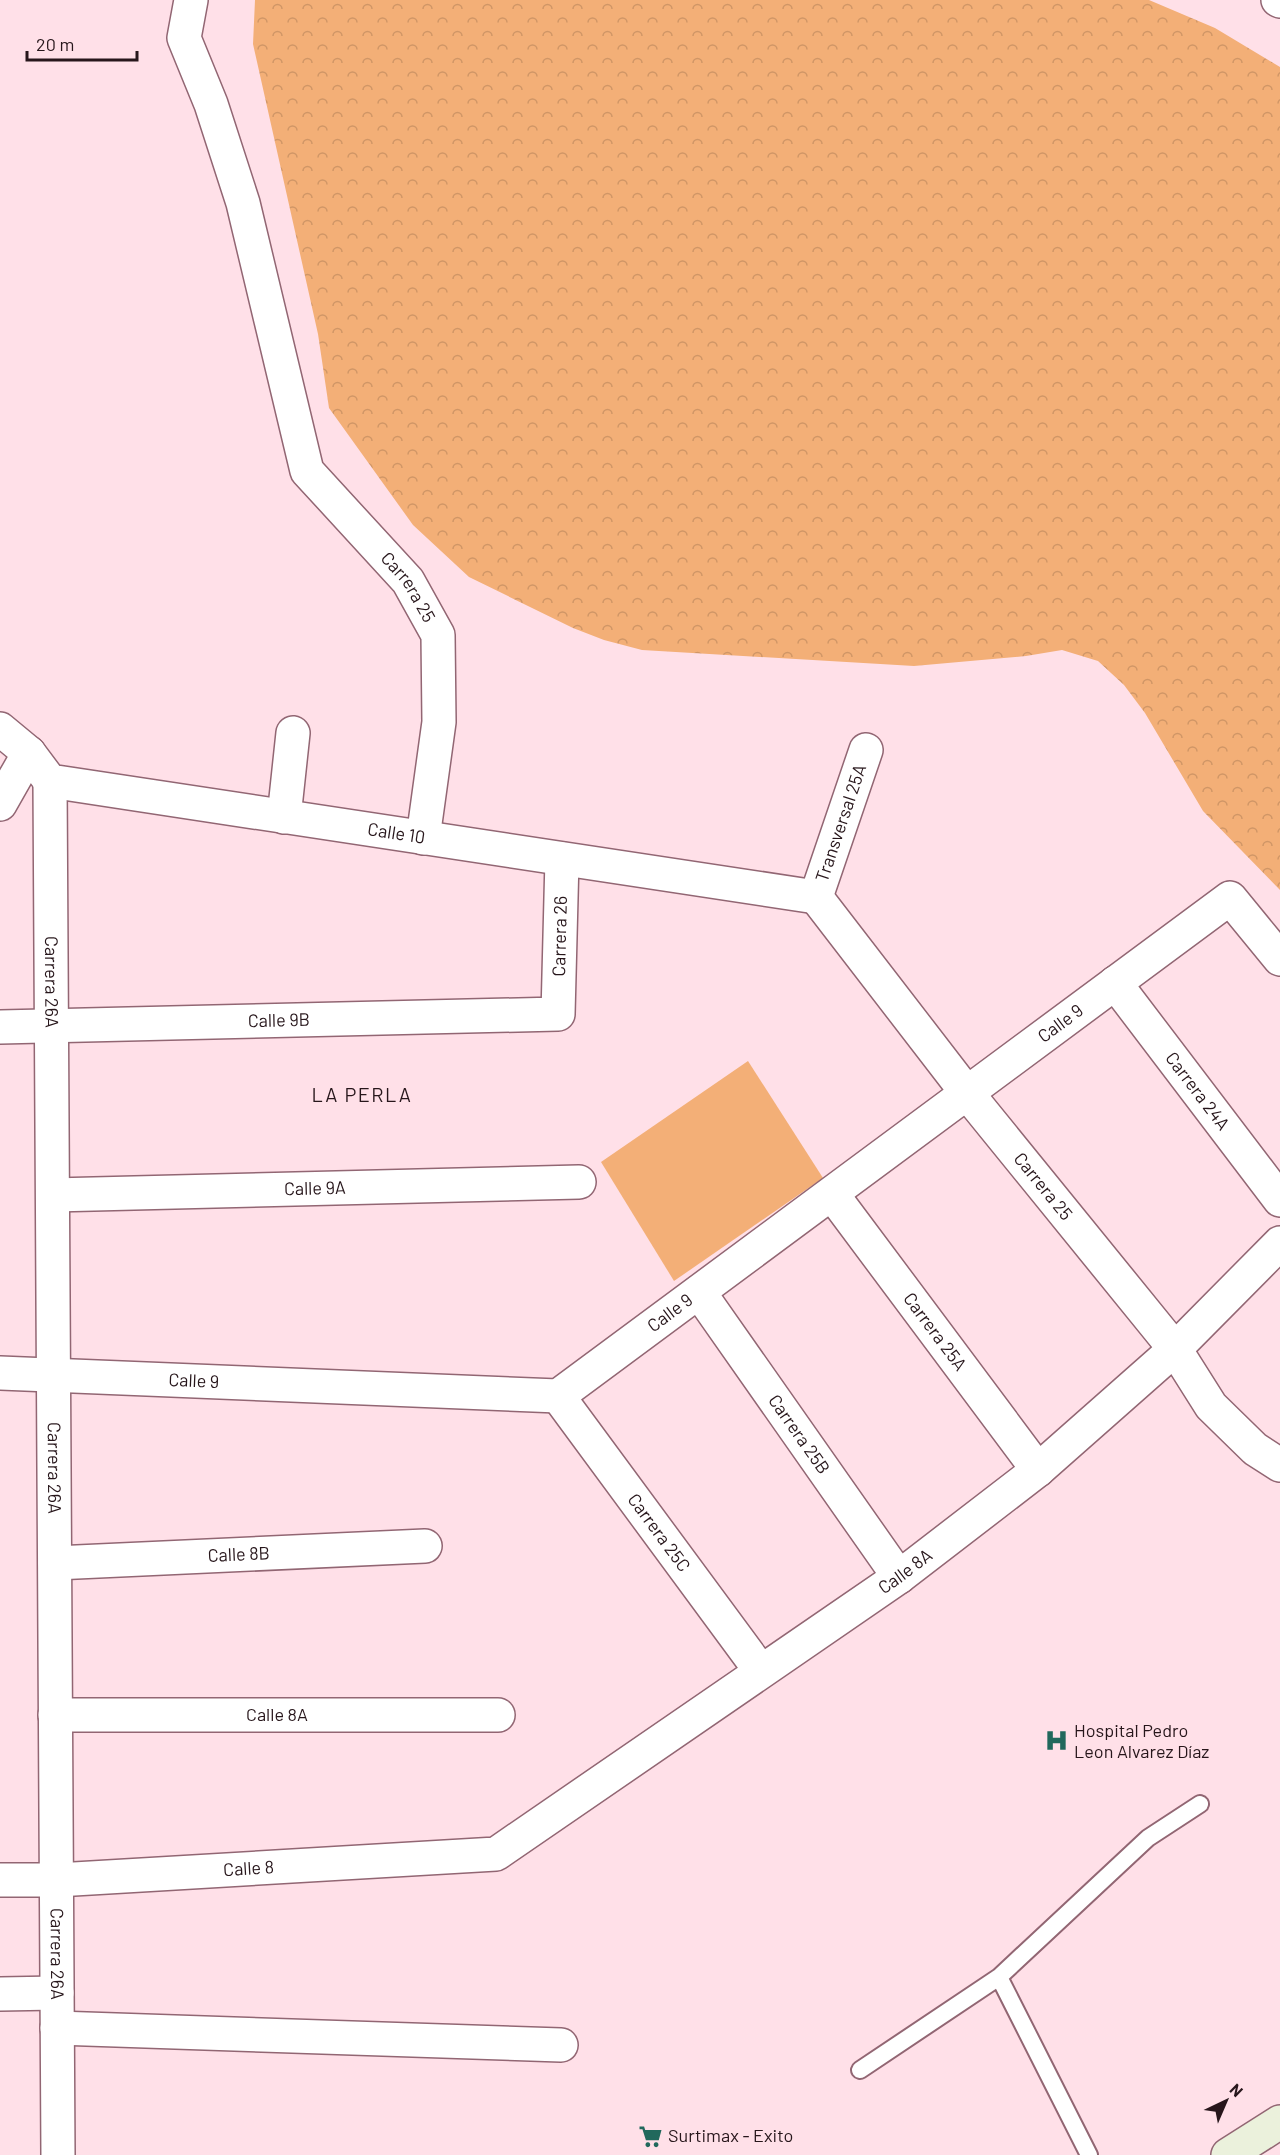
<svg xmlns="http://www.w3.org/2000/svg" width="1280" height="2155" font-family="Barlow,sans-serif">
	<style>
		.forest { fill: url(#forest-crowns) }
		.pitch { fill: #f3af77 }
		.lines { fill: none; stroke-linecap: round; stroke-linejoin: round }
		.service-casing { stroke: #926673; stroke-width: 20 }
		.minor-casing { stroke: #926673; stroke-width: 36 }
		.secondary-casing { stroke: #926673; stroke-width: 36 }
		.service { stroke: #fff; stroke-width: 16 }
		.minor { stroke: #fff; stroke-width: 33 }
		.secondary { stroke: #ebf1dc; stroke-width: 33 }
		.labels { text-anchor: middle; stroke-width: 6; stroke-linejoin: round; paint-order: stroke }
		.street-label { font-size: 18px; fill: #27161b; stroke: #ffe0e8 }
		.poi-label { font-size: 18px; fill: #27161b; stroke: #ffe0e8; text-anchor: start }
		.neighbourhood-label { font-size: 20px; letter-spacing: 1.5px; fill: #27161b; stroke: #ffe0e8 }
	</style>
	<defs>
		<pattern id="forest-crowns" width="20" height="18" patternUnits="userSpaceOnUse" patternTransform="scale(1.5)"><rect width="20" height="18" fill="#f3af77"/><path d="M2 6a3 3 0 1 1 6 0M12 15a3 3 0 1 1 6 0" fill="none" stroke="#d09666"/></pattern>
	</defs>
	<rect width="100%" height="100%" fill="#ffe0e8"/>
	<path class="forest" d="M255 0H1149L1215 28 1280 67V890L1203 811 1145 713 1124 685 1098 661 1062 650 1026 656 914 666 642 650 604 640 573 628 469 577 413 525 329 408 318 334 253 44Z"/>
	<path class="pitch" d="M748 1061 823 1178 674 1281 601 1162Z"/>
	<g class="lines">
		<defs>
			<path id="service" d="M860 2070 999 1977
				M1089 2155 999 1977 1148 1838 1200 1804"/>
			<g id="minor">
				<path id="s1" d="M191 0 184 38 211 104 243 203 307 471 408 581 438 635 439 722 423 838"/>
				<path d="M1278 0 1280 1"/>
				<path id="s2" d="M0 729 29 753 50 781 816 897"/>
				<path id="s3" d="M50 781 58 2155"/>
				<path d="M0 804 29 753"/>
				<path d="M284 817 293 733"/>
				<path id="s4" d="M816 897 967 1093 1175 1349 1211 1406 1255 1449 1280 1465"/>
				<path id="s5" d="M816 897 866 750"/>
				<path id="s6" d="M1115 983 1280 1200"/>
				<path id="s7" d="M0 1027 558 1014 562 859"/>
				<path id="s8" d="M832 1194 1038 1470"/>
				<path id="s9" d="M53 1195 579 1182"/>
				<path id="s10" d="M699 1292 899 1577"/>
				<path id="s11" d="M0 1373 558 1396 1230 898 1280 959"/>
				<path id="s12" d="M558 1396 760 1670"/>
				<path id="s13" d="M55 1563 425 1546"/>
				<path id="s14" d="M55 1715H498"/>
				<path id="s15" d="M0 1880H57L496 1854 899 1577 1038 1470 1175 1349 1280 1243"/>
				<path d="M0 1994 57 1993"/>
				<path d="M57 2028 561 2045"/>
			</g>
			<path id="secondary" d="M1228 2155 1280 2122"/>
		</defs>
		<use href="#service" class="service-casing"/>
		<use href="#minor" class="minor-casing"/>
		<use href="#secondary" class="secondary-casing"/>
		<use href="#service" class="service"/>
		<use href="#minor" class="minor"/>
		<use href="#secondary" class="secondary"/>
	</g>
	<defs>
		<symbol id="hospital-bare" viewBox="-9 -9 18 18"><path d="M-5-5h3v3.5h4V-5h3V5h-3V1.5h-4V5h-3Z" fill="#21685c" stroke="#ffe0e8" stroke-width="2.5" paint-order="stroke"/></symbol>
		<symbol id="supermarket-bare" viewBox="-9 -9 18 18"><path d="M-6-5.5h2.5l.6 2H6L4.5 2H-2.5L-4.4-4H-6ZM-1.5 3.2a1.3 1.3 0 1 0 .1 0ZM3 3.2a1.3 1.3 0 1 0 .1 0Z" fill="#21685c" stroke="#ffe0e8" stroke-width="2.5" paint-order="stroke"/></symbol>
	</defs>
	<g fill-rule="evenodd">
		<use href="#hospital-bare" x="1040" y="1724" width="33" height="33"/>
		<use href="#supermarket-bare" x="634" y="2120" width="33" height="33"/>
	</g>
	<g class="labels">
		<g class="street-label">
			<text dy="6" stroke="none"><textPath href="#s1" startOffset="644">Carrera 25</textPath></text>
			<text dy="6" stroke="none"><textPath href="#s5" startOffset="78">Transversal 25A</textPath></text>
			<text dy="6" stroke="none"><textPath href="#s2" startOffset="423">Calle 10</textPath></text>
			<text dy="6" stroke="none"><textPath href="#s7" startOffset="636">Carrera 26</textPath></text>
			<text dy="6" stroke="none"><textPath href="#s3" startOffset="201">Carrera 26A</textPath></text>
			<text dy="6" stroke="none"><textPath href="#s7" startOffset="279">Calle 9B</textPath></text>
			<text dy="6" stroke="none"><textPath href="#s11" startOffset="1184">Calle 9</textPath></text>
			<text dy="6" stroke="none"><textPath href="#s6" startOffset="136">Carrera 24A</textPath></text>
			<text dy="6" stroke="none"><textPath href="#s4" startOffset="368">Carrera 25</textPath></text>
			<text dy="6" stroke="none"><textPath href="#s9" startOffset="262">Calle 9A</textPath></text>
			<text dy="6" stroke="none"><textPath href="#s11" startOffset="698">Calle 9</textPath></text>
			<text dy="6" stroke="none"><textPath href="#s8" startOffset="172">Carrera 25A</textPath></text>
			<text dy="6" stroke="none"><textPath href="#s11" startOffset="194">Calle 9</textPath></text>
			<text dy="6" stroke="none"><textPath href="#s10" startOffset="174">Carrera 25B</textPath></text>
			<text dy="6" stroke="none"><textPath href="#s3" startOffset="687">Carrera 26A</textPath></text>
			<text dy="6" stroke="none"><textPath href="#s12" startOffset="170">Carrera 25C</textPath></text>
			<text dy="6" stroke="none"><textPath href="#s13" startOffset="184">Calle 8B</textPath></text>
			<text dy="6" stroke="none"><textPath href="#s15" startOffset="994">Calle 8A</textPath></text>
			<text dy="6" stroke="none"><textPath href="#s14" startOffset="222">Calle 8A</textPath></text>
			<text dy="6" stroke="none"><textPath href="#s15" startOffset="249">Calle 8</textPath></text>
			<text dy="6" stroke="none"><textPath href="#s3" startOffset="1173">Carrera 26A</textPath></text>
		</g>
		<g class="poi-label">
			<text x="1074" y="1737">Hospital Pedro<tspan x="1074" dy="21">Leon Alvarez Díaz</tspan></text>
			<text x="668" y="2142">Surtimax - Exito</text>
		</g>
		<g class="neighbourhood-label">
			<text x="362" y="1102">LA PERLA</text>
		</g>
	</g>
	<g transform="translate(1226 2101) rotate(44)" stroke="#ffe0e8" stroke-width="4.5" paint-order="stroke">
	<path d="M0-4.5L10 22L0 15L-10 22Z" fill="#27161b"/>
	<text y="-9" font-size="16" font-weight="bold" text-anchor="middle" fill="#27161b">N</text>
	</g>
	<path d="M27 51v9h110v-9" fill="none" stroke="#27161b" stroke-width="3"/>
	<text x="36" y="51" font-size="18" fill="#27161b" stroke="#ffe0e8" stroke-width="4.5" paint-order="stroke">20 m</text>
</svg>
